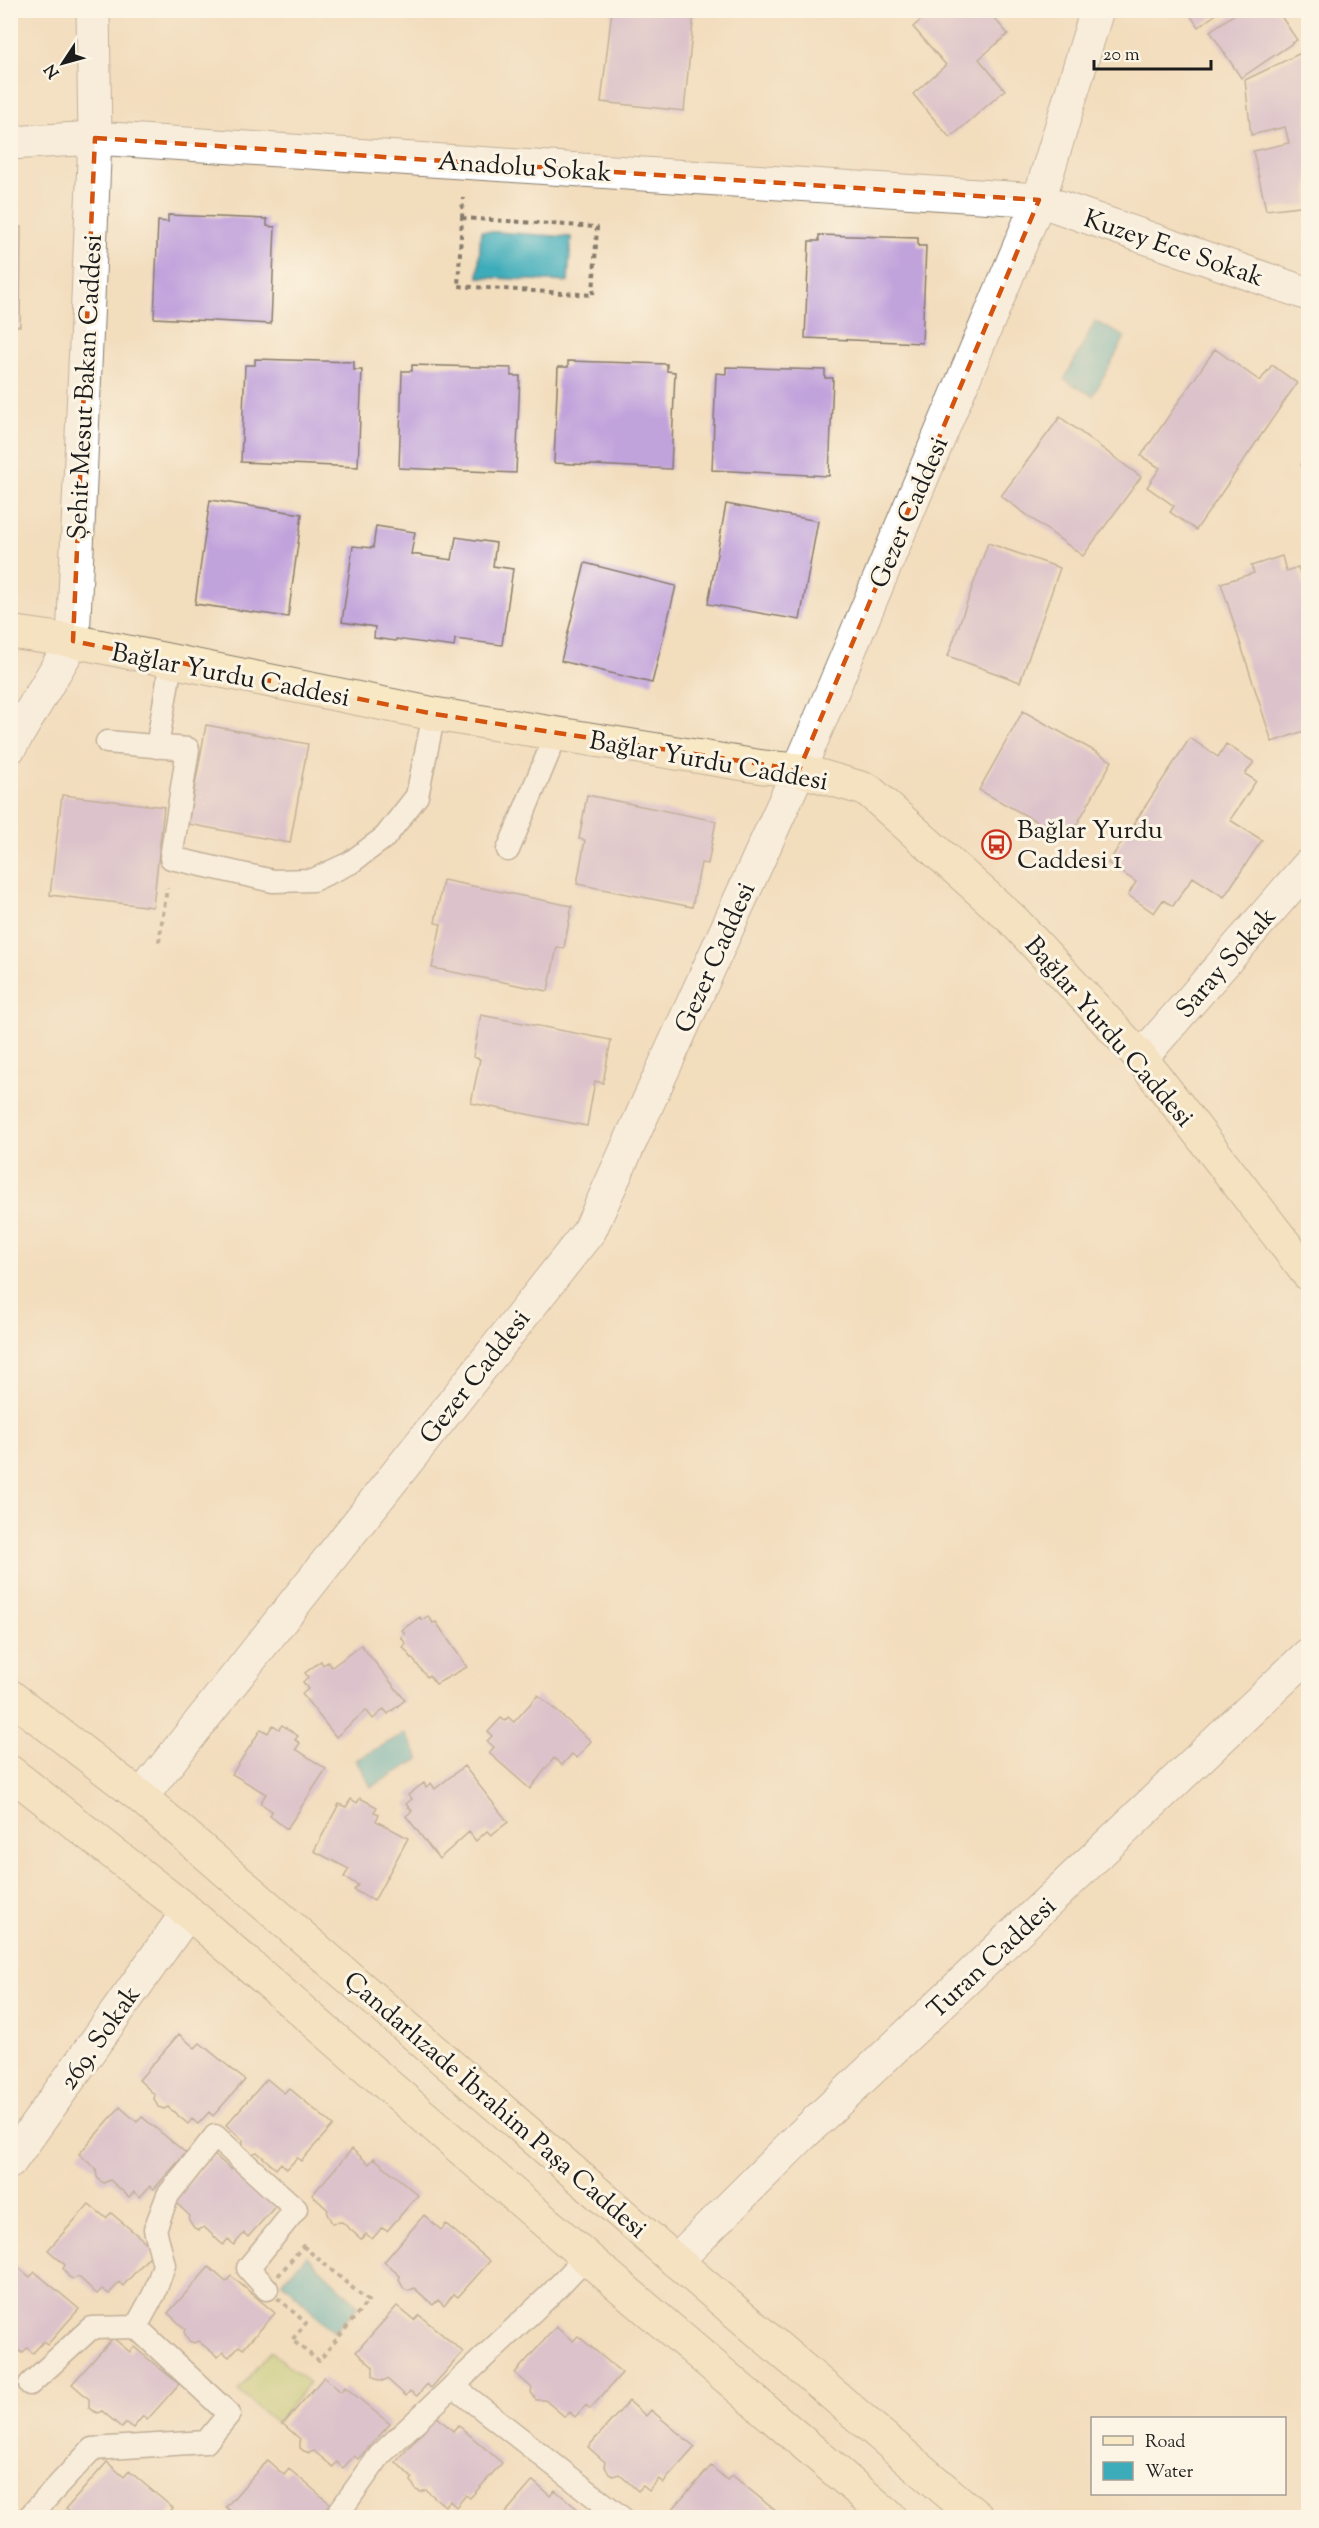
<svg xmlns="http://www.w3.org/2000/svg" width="1319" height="2528" font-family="'Sorts Mill Goudy',serif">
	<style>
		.green { fill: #b5cc70; stroke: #687446; stroke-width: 1.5 }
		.water { fill: #3dacba; stroke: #2c646b; stroke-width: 1.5 }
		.building { fill: #c1a3dc }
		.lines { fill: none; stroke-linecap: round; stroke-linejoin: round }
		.lane-casing { stroke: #877c6c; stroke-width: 25 }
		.street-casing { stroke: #877c6c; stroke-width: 35 }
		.secondary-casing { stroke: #877c6c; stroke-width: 35 }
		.path { stroke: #877c6c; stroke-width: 4; stroke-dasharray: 4.5 4.5; stroke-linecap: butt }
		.lane { stroke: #fff; stroke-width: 22 }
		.street { stroke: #fff; stroke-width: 33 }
		.secondary { stroke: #f8e8c3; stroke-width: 33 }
		.marked { fill: none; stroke: #d4530e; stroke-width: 4.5; stroke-dasharray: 12 8; stroke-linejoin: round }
		.labels { text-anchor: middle; stroke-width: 6; stroke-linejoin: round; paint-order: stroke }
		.street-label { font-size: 26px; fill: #1c1c1c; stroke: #fcf5e5 }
		.poi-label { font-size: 26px; fill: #1c1c1c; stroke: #fcf5e5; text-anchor: start }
	</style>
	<rect width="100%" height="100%" fill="#fcf5e5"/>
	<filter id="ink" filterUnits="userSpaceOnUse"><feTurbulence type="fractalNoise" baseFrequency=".0167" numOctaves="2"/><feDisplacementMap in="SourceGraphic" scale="12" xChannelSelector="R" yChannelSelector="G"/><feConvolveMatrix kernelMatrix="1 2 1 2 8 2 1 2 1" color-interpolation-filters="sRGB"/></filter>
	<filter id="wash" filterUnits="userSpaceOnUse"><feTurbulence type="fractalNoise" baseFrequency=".008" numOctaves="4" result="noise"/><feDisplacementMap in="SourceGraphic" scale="24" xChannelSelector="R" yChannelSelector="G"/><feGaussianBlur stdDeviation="1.35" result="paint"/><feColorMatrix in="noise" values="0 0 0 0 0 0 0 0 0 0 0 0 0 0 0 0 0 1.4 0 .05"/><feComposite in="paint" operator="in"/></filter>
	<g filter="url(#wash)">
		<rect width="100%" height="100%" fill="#f2ddbd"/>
		<path class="green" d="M271 2351 309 2383 276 2423 238 2391Z"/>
		<path class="water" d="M481 231 571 237 568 282 478 277Z
			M1095 321 1125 337 1093 396 1064 380Z
			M405 1733 420 1759 371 1787 356 1760Z
			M307 2256 359 2306 334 2332 282 2282Z"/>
		<g id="blocks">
			<path class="building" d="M612 10H674L694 13 684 111 601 102Z
				M932 10H987L1008 34 979 59 1005 90 950 138 913 94 946 65 913 27Z
				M1187 10H1222L1198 27Z
				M1241 10H1277L1297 40 1241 78 1210 31Z
				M1307 50 1308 205 1266 210 1253 151 1289 143 1285 127 1251 135 1245 80Z
				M168 215 267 219V226L275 227 271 324 154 318 158 221 168 222Z
				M10 226 21 227 20 326H10Z
				M819 235 918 238V246H926L922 343 805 338 809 241H819Z
				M1215 349 1260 381 1272 365 1297 383 1196 530 1170 512 1174 506 1147 487 1160 468 1141 456Z
				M255 359 354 362V370H362L358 467 241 462 245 365H255Z
				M568 361 667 364V371L675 372 671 469 554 463 558 367H568Z
				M412 365 511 368V376H520L516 473 399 468 402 371H412Z
				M726 367 825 370V378H833L829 476 712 470 716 373 726 374Z
				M1060 417 1141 477 1083 556 1001 496Z
				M1308 455V470L1301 465Z
				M210 500 302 514 288 617 195 604Z
				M726 504 818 521 800 620 708 604Z
				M376 526 415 532 411 554 452 560 456 537 496 543 493 566 513 569 502 645 455 639 454 647 396 639V641L374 638 375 627 342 622 353 546 373 548Z
				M988 543 1060 568 1020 682 948 656Z
				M1282 556 1286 571 1298 567 1308 598V738H1306L1304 731 1272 742 1221 583 1254 573 1251 566Z
				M585 563 676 586 652 683 561 661Z
				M1023 711 1112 761 1069 839 979 790Z
				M206 725 308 744 290 843 188 824Z
				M1190 738 1218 757 1226 744 1254 762 1245 774 1256 781 1230 820 1262 840 1224 897 1193 877 1173 906 1163 900 1154 913 1128 895 1136 882 1108 863Z
				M62 795 164 807 153 907 50 895Z
				M587 795 716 821 708 864 701 863 692 907 577 884 585 840 579 839Z
				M443 880 572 906 564 948 557 947 548 991 432 968 441 924 435 923Z
				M481 1015 611 1040 603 1083 595 1081 587 1126 471 1103 480 1059 473 1057Z
				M428 1616 433 1623 436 1622 467 1667 436 1684 429 1675 427 1677 403 1647 406 1644 401 1637 405 1634 402 1630 420 1617 422 1620Z
				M361 1645 405 1700 388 1714 384 1709 373 1719 366 1710 336 1737 302 1694 308 1689 303 1682 308 1677 305 1673 321 1661 323 1665 328 1662 332 1667Z
				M538 1695 591 1741 577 1758 572 1754 562 1765 554 1758 530 1789 489 1753 494 1747 487 1741 492 1736 488 1732 501 1718 505 1721 508 1717 514 1722Z
				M273 1725 279 1729 282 1725 298 1736 295 1740 300 1743 296 1749 326 1769 287 1829 270 1816 272 1811 260 1803 266 1794 232 1774 261 1729 268 1733Z
				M464 1766 508 1822 491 1835 487 1831 476 1841 469 1832 439 1859 406 1816 412 1811 406 1804 412 1799 408 1795 424 1783 426 1787 431 1783 435 1789Z
				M360 1798 377 1807 374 1812 379 1814 376 1821 408 1838 374 1901 354 1890 358 1885 344 1877 349 1869 314 1851 339 1804 346 1807 351 1799 357 1803Z
				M179 2034 195 2048 200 2043 245 2080 213 2116 209 2112 198 2124 192 2119 188 2124 168 2107 164 2109 158 2107 154 2099 155 2095 139 2080Z
				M267 2079 284 2093 289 2088 333 2125 301 2161 297 2158 287 2169 281 2163 276 2169 257 2152 252 2154 243 2149V2140L226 2125Z
				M120 2107 137 2122 142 2117 186 2153 154 2189 150 2186 140 2197 134 2192 129 2197 110 2180 104 2183 100 2181 97 2177 96 2169 79 2154Z
				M352 2149 369 2164 374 2158 418 2195 387 2231 382 2228 372 2239 366 2234 361 2239 342 2222 332 2223 327 2214 328 2210 312 2195Z
				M214 2155 231 2169 236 2164 280 2201 248 2237 244 2233 234 2245 228 2239 223 2245 204 2227 199 2230 194 2228 189 2220 190 2216 174 2201Z
				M89 2204 106 2218 111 2213 155 2250 123 2286 119 2282 109 2294 102 2289 97 2294 79 2277 73 2279 69 2277 63 2269 65 2265 48 2250Z
				M424 2215 441 2230 446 2224 490 2261 458 2297 454 2294 444 2306 438 2300 433 2305 414 2288 409 2291 404 2289 399 2280 400 2276 384 2262Z
				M13 2263 30 2277 35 2272 79 2309 47 2345 43 2342 33 2353 27 2348 22 2353 10 2343V2266Z
				M209 2267 226 2282 231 2276 275 2313 243 2349 239 2346 229 2357 223 2352 218 2357 198 2341 194 2343 189 2341 184 2332 185 2329 168 2313Z
				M397 2306 414 2320 419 2315 463 2352 431 2388 427 2384 417 2396 410 2391 406 2396 387 2379 382 2381 377 2379 373 2376V2367L356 2352Z
				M556 2327 573 2341 578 2336 622 2373 590 2409 586 2405 575 2417 570 2412 565 2417 545 2400H536L531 2392 532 2388 515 2373Z
				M113 2338 130 2352 134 2347 179 2384 147 2420 143 2416 133 2428 126 2423 122 2428 102 2411 98 2413 93 2411 89 2408V2399L72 2384Z
				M324 2377 341 2392 345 2387 390 2424 358 2459 354 2456 343 2468 337 2462 333 2467 314 2451 309 2453 304 2451 300 2448V2439L283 2424Z
				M629 2401 646 2416 651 2410 695 2447 663 2483 659 2479 649 2491 643 2486 638 2491 619 2474 613 2476 609 2474 604 2465 605 2462 588 2447Z
				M436 2416 453 2431 458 2425 502 2463 470 2498 466 2495 456 2507 450 2501 445 2506 426 2490 421 2492 416 2490 411 2481 412 2478 396 2462Z
				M267 2460 284 2475 289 2469 333 2506 323 2518H238L226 2507Z
				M107 2462 124 2477 129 2471 173 2508 165 2518H77L66 2509Z
				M711 2466 727 2480 732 2475 777 2512 772 2518H676L670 2512Z
				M533 2481 550 2496 555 2490 588 2518H501Z"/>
		</g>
	</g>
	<g filter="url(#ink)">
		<use href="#blocks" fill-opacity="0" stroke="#877c6c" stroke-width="1.5"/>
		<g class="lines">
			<defs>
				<path id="lane" d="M107 742 188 749 171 858 273 881 313 880 350 863 385 837 417 796 434 714
					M157 747 171 663
					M508 850 556 735
					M30 2384 91 2328 136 2327
					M453 2386 622 2518
					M28 2518 92 2449 206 2442 229 2414 136 2327 154 2294 164 2265 155 2229 168 2195 215 2136 296 2209 248 2268 267 2289
					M335 2518 380 2455 550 2295 586 2257"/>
				<path id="street" d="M10 143 95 138 1039 200 1308 294
					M10 747 73 641 95 138 93 10
					M1141 1058 1308 866
					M141 1797 590 1230 799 770 1039 200 1097 10
					M10 2162 188 1912
					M676 2261 801 2136 1308 1655"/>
				<path id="secondary" d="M10 632 73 641 434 714 763 767 799 770 868 790 1013 920 1141 1058 1308 1274
					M10 1696 141 1797 676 2261 978 2518
					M10 1772 188 1912 586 2257 891 2518"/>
			</defs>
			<use href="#lane" class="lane-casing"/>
			<use href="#street" class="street-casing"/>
			<use href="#secondary" class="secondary-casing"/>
			<path class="path" d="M462 218 597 227 593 295 458 286Z
				M462 218 463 198
				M159 942 167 888
				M303 2246 368 2301 319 2361 292 2340 306 2323 267 2289Z"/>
			<use href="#lane" class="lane"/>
			<use href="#street" class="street"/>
			<use href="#secondary" class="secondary"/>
		</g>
	</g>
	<path d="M0 0H1319V2528H0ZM95 138 1039 200 799 770 434 714 73 641Z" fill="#f2ddbd" fill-opacity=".55" fill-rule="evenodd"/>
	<path class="marked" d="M95 138 1039 200 799 770 434 714 73 641Z"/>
	<defs>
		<symbol id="bus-ring" viewBox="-11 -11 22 22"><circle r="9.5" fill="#fcf5e5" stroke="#c8321e" stroke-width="1.5"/><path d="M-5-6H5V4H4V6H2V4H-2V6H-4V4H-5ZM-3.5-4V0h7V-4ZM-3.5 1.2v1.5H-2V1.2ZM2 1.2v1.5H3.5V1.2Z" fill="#c8321e"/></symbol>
	</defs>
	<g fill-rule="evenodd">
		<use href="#bus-ring" x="980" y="828" width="33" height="33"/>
	</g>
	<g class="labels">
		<g class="street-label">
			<text transform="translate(525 166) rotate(4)" y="9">Anadolu Sokak</text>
			<text transform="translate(1174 247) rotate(19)" y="9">Kuzey Ece Sokak</text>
			<text transform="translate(84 387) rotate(-87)" y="9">Şehit Mesut Bakan Caddesi</text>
			<text transform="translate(908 512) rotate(-67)" y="9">Gezer Caddesi</text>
			<text transform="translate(231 674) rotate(11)" y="9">Bağlar Yurdu Caddesi</text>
			<text transform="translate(709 760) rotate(10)" y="9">Bağlar Yurdu Caddesi</text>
			<text transform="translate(714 957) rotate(-66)" y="9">Gezer Caddesi</text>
			<text transform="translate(1225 962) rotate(-49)" y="9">Saray Sokak</text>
			<text transform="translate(1110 1031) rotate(49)" y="9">Bağlar Yurdu Caddesi</text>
			<text transform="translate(474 1376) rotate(-52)" y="9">Gezer Caddesi</text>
			<text transform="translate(991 1957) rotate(-43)" y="9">Turan Caddesi</text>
			<text transform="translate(99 2037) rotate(-55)" y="9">269. Sokak</text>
			<text transform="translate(496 2104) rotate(41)" y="9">Çandarlızade İbrahim Paşa Caddesi</text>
		</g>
		<g class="poi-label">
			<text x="1017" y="838">Bağlar Yurdu<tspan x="1017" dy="30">Caddesi 1</tspan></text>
		</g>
	</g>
	<rect width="1319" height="2528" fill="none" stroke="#fcf5e5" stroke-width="36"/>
	<rect x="1091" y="2417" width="195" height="78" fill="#fcf5e5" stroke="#a29e95" stroke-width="1.5"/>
	<rect x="1103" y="2436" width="30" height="9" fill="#f8e8c3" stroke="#a29e95" stroke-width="1.5"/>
	<text x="1145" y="2447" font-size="18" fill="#1c1c1c">Road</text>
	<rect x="1103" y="2462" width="30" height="18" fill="#3dacba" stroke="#a29e95" stroke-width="1.5"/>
	<text x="1145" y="2477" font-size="18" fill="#1c1c1c">Water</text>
	<g transform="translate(63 63) rotate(234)" stroke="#fcf5e5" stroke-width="4.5" paint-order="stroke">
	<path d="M0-4.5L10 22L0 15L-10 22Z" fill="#1c1c1c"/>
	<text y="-9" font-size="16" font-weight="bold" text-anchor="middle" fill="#1c1c1c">N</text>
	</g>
	<path d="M1094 60v9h117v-9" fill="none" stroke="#1c1c1c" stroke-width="3"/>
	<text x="1103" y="60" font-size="18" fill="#1c1c1c" stroke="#fcf5e5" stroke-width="4.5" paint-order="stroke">20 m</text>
</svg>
